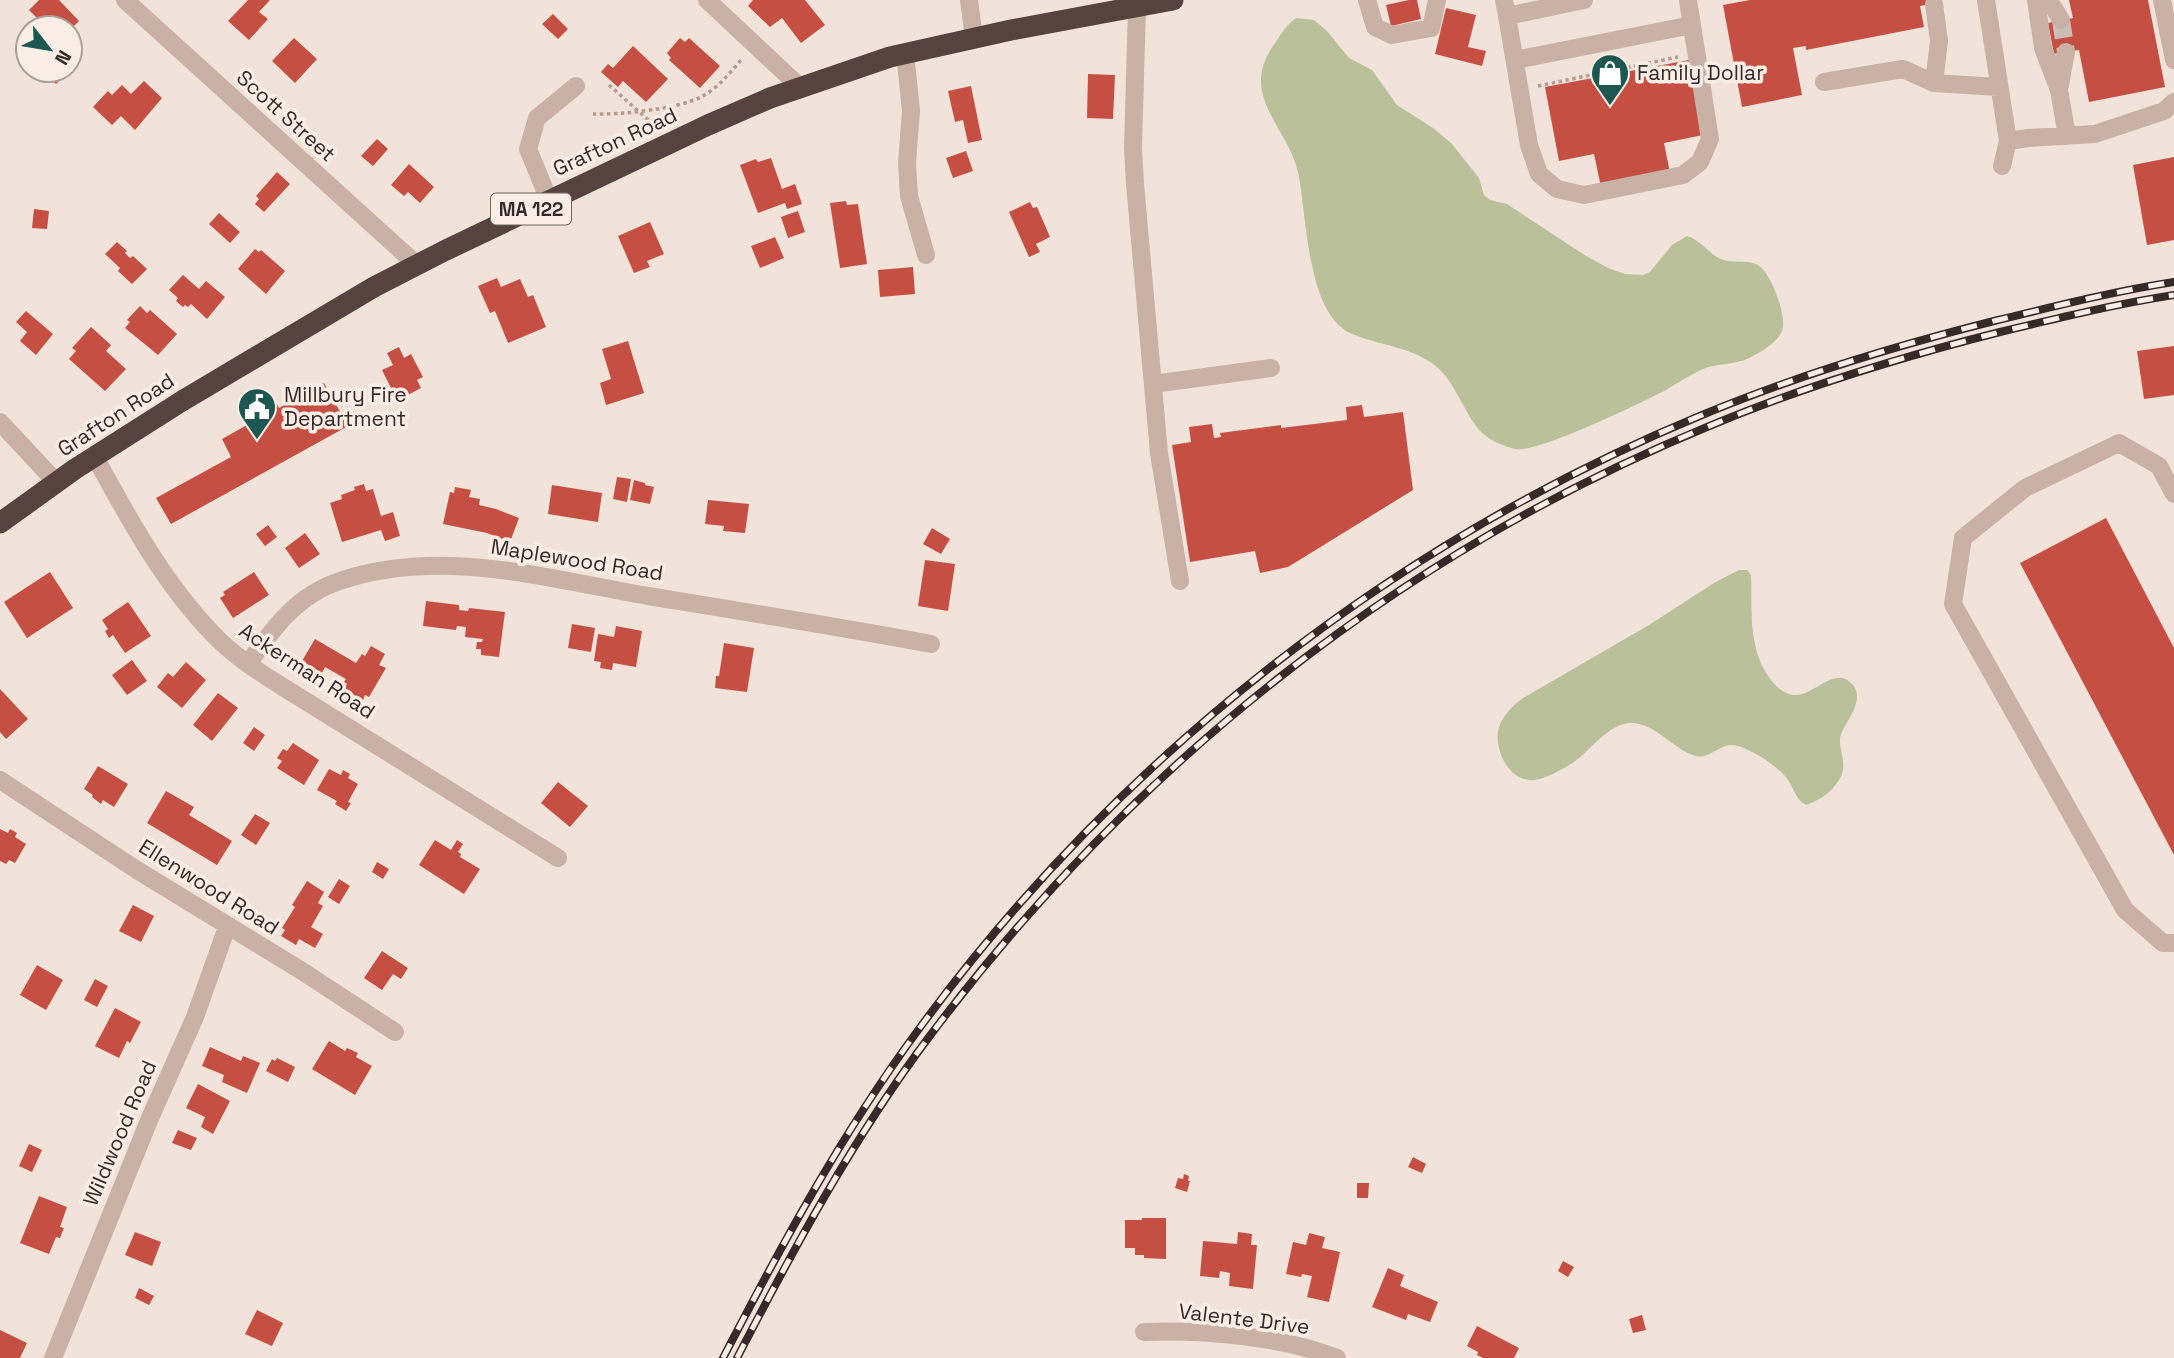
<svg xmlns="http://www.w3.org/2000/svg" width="2174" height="1358" font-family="'Space Grotesk',sans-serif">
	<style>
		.green { fill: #b9c09a }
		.building { fill: #c64f44 }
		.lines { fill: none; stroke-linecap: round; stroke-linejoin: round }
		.minor-tunnel { stroke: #ccbeb6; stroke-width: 18; stroke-dasharray: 18 9; stroke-linecap: butt }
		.path { stroke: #b59b90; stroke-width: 3.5; stroke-dasharray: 3.5 3.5; stroke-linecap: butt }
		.minor { stroke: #c9b1a6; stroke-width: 18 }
		.highway { stroke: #56423e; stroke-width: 21 }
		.rail-casing { stroke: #362927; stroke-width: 8 }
		.rail { stroke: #f9eee6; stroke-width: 5; stroke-dasharray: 16; stroke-linecap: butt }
		.labels { text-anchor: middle; stroke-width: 7; stroke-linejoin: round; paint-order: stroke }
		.shield { fill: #f9eee6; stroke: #706460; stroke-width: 2 }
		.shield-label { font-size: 19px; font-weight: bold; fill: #362927 }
		.poi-label { font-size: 21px; fill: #362927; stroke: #f9eee6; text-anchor: start }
		.street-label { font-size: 21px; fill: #362927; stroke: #f9eee6 }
	</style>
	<rect width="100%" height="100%" fill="#f1e3da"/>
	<path class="green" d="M1296 18 1314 20 1327 31 1349 58 1372 70 1397 105 1433 128 1452 144 1479 178 1484 195 1490 200 1507 204 1586 256 1608 268 1625 274 1643 275 1650 272 1672 245 1687 236C1701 240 1709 254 1721 259 1732 264 1748 259 1758 265 1771 273 1785 312 1783 327 1781 341 1761 352 1749 358 1735 365 1717 363 1703 369 1685 377 1670 389 1652 397 1630 408 1534 454 1515 449 1507 447 1493 442 1486 436 1467 422 1458 386 1438 368 1413 346 1379 346 1350 333 1306 312 1307 213 1298 172 1287 126 1239 96 1273 46 1280 36 1286 25 1296 18Z
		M1739 570H1747L1751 575C1752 597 1750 622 1755 644 1758 662 1774 695 1796 695 1815 695 1836 664 1853 685 1865 700 1847 720 1841 734 1836 748 1850 763 1839 780 1831 793 1820 800 1806 805 1796 800 1794 789 1788 780 1782 771 1769 762 1760 756 1752 752 1739 744 1730 745 1718 746 1709 759 1696 756 1672 749 1655 722 1630 723 1608 724 1590 751 1574 762 1563 769 1547 778 1535 780 1510 783 1495 752 1498 731 1501 717 1512 706 1523 698L1649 625 1714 583Z"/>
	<path class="building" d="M39 0H59L79 21 72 28H47L29 10Z
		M248 0H270L259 12 268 19 249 40 228 21Z
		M753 0H805L825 25 801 43 782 18 770 27 748 6Z
		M1409 0H1417L1421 19 1391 26 1386 5Z
		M1750 0H1937L1938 3 1920 6 1924 27 1806 50V46L1793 48 1802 95 1742 107 1723 5Z
		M2069 0H2148L2165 87 2089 102 2079 50 2054 54 2048 23 2073 18Z
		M1446 8 1476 15 1468 47 1486 51 1482 66 1435 54Z
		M553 14 568 29 558 39 542 24Z
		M294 38 317 59 295 83 272 61Z
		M680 38 685 42 689 38 720 66 700 88 669 60 671 58 667 53Z
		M633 46 668 79 646 102 623 81 618 87 601 72 608 64 613 68Z
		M1689 60 1703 135 1664 143 1670 173 1601 187 1594 154 1559 161 1545 87Z
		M42 70H61L65 75 56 84Z
		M1088 74 1115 75 1113 119 1087 118Z
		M144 81 162 98 135 130 121 116 112 125 93 107 108 91 112 95 122 85 131 94Z
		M971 86 982 140 968 143 963 120 955 122 948 91Z
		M377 139 388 149 373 166 361 156Z
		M966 151 973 171 953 178 946 158Z
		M2174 157V240L2147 245 2133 165Z
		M771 158 782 189 795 184 802 204 787 209 785 203 758 213 740 165 756 159 758 162Z
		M409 164 434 187 420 203 408 192 404 196 391 185Z
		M277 172 290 184 264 212 255 204 259 199 256 196Z
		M846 201 847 205 858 204 867 264 840 268 830 203Z
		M1030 202 1033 208 1037 207 1050 237 1036 244 1040 252 1029 257 1009 212Z
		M34 209 49 211 47 229 32 228Z
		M798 211 805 232 788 238 781 217Z
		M219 213 240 232 230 243 209 224Z
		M650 222 664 254 647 261 650 267 634 273 618 236Z
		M775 237 784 258 760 268 751 246Z
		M117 242 127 251 125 253 130 258 133 256 147 269 132 284 118 271 120 268 105 254Z
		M255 249 259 252 261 250 285 271 266 294 238 269Z
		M913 267 915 294 880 297 878 270Z
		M183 275 199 289 206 281 225 297 207 319 191 304 188 307 185 305 183 307 176 301 178 298 169 290Z
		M497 278 501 287 520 279 528 297 533 295 546 327 508 343 495 311 490 313 478 286Z
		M140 306 147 313 150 310 177 334 158 355 125 328 130 322 127 320Z
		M26 311 53 334 36 355 20 341 27 332 16 322Z
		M91 327 111 345 106 351 126 369 105 391 69 359 76 351 72 348Z
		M628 341 644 393 606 405 600 383 611 379 602 349Z
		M2174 346V395L2144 399 2137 351Z
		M399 347 404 358 411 354 423 377 417 380 421 388 402 398 397 389 393 392 382 370 393 365 387 353Z
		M324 383 348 426 171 524 156 498 231 457 222 439 267 414 262 405 274 399 279 408Z
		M1362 405 1364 417 1403 412 1413 490 1288 567 1260 573 1255 551 1190 562 1172 445 1191 442 1189 427 1212 424 1214 438 1221 437 1220 433 1281 425V428L1347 420 1346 407Z
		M617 477 631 479 627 502 613 499Z
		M634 480 645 483V485L654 487 650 504 630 500Z
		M364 484 366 491 373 489 381 516 393 512 400 536 385 541 381 530 342 542 330 503 342 499 341 495 355 490 354 487Z
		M552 485 602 493 598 522 548 514Z
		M455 487 471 490 469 497 480 499 479 505 496 509 519 518 510 542 487 533 443 524 450 492 454 493Z
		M708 500 749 504 745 533 723 531 724 526 705 524Z
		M2106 518 2174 648V855L2020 563Z
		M268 525 277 537 265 546 256 534Z
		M932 528 950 539 941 554 923 544Z
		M305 533 320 554 299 568 285 548Z
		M925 560 955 564 948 611 918 606Z
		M50 572 73 608 27 638 4 602Z
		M254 572 269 595 233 618 220 598 225 595 223 592Z
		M426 601 459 605V610L468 611 469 608 505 612 499 657 481 655V649H476L477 642H482L483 639 465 637 466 627 457 626 456 630 423 626Z
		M128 602 151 636 125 653 113 635 109 638 105 631 108 629 102 620Z
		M572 624 595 628 591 652 568 648Z
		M616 626 642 631 636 667 613 663 612 670 600 668 601 662 594 661 598 634 614 637Z
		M315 639 356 663 362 654 365 656 371 646 385 654 379 665 386 668 369 697 365 695 363 700 344 689 347 684 344 682 346 679 325 667 322 673 302 661Z
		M724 643 754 648 747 692 715 688 716 676H719Z
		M132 660 147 681 127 695 112 675Z
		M186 662 206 680 182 708 157 687 168 673 173 677Z
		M0 689 28 719 6 739 0 732Z
		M218 693 238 708 212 741 193 725Z
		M254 727 265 735 254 751 243 743Z
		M293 743 319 760 304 785 277 768 282 761 277 758 283 749 287 751Z
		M98 766 128 784 114 807 103 800 101 804 92 797 93 795 84 789Z
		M329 769 341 775 343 770 350 774 348 778 358 784 348 802 351 803 346 811 335 804 337 801 317 790Z
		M558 782 588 806 570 827 541 803Z
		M166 791 194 807 189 815 232 841 217 865 147 823Z
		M255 814 270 823 256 845 241 835Z
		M0 829 8 833 10 829 17 833 15 837 26 844 15 863 9 860 6 864 0 861Z
		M435 840 451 850 457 840 463 844 458 852 461 854 460 857 480 869 464 894 419 865Z
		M377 862 389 869 383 879 372 872Z
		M339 879 350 886 339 904 328 897Z
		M307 881 324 892 318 903 323 906 311 927 323 934 315 948 299 939 296 945 281 936 285 930 282 928 295 907 292 905Z
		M133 905 154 916 141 942 119 931Z
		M382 951 408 968 401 979 393 974 382 990 364 978Z
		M37 965 63 980 46 1010 20 995Z
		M95 979 108 986 97 1007 84 1000Z
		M115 1008 141 1022 130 1043 127 1041 119 1058 95 1046Z
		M329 1041 345 1051 347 1048 358 1053 356 1057 372 1066 355 1095 312 1069Z
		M210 1047 241 1061 243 1056 260 1063 247 1093 222 1082 224 1075 202 1066Z
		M277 1058 295 1067 288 1082 266 1071 272 1059 275 1061Z
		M198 1084 230 1101 213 1134 201 1127 205 1117 186 1108Z
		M178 1130 197 1138 191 1150 172 1143Z
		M29 1144 42 1150 32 1172 19 1166Z
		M1413 1157 1426 1164 1422 1173 1408 1167Z
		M1184 1174 1189 1176 1188 1181H1190L1187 1192 1175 1188 1178 1178 1183 1179Z
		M1357 1183H1369L1368 1198H1357Z
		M39 1196 67 1207 60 1227 64 1228 60 1238 56 1237 49 1254 20 1243Z
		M1142 1218H1166V1259L1144 1258V1255H1135V1248H1125V1220H1142Z
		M135 1232 161 1242 152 1266 125 1255Z
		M1238 1232 1252 1234 1251 1245H1257L1253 1289 1229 1286 1230 1273 1220 1271 1219 1278 1200 1276 1203 1241 1237 1244Z
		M1309 1233 1325 1237 1322 1248 1340 1252 1329 1302 1307 1297 1312 1276 1302 1274 1301 1277 1286 1274 1293 1242 1306 1245Z
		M1563 1261 1574 1267 1568 1277 1558 1271Z
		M1388 1268 1404 1275 1400 1286 1438 1302 1430 1322 1408 1314 1406 1320 1372 1307Z
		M139 1288 154 1296 149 1305 135 1298Z
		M257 1310 283 1323 272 1346 245 1334Z
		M1642 1315 1646 1330 1633 1333 1629 1319Z
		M1477 1326 1519 1348 1514 1358H1483L1477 1355 1478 1352 1467 1346Z
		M0 1330 27 1343 20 1358H0Z"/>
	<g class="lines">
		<path class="minor-tunnel" d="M2061 20 2066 52"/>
		<path class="path" d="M609 85 655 126
			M1538 86 1678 57
			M593 114C621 115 677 109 701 97 717 89 730 73 741 60"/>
		<path class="minor" d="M125 0 417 265
			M707 0 800 87
			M969 0 974 38
			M1367 0 1375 27 1392 35 1431 28 1437 0
			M1504 0 1507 16 1584 0
			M1986 0 2008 141 2002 166
			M2036 0 2043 48 2059 90 2067 136
			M2045 0 2054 8 2061 20
			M2162 0 2174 60
			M1934 4 1939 41 1934 83
			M1137 7 1133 148 1135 184 1159 453 1180 581
			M1507 16 1529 145 1539 174 1557 189 1584 195 1683 175 1700 162 1710 139 1688 0
			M905 53 911 111 907 163 909 196 926 255
			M1515 60 1692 25
			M1824 82 1903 69 1934 83 1999 87
			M2059 90 2066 52
			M2008 141 2028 138 2095 134 2164 111 2174 102
			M549 200 528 149 537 118 576 86
			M1153 384 1271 368
			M0 422 56 482
			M95 457C129 519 164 584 214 635 234 656 259 672 283 687L558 858
			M2174 494 2159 466 2119 443 2025 488 1963 538 1953 604 2125 910 2163 943H2174
			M248 664C273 628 297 595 340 581 443 546 551 580 654 597 746 612 839 627 931 644
			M0 780 137 870 302 971 395 1032
			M1144 1332C1204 1330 1280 1336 1337 1358
			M53 1358 150 1118 195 1017 227 927"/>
		<path class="highway" d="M0 523 75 469 182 401 374 287 444 251 708 125 770 98 890 57 1011 30 1173 0"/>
		<defs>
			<path id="rail" d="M723 1358C781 1246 841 1135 916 1033 1114 761 1390 544 1702 415 1798 375 1898 345 1998 320 2056 306 2115 291 2174 282
				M737 1358C794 1248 854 1137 929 1037 1130 769 1396 555 1707 427 1802 387 1901 357 2000 332 2058 318 2116 304 2174 295"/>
		</defs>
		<use href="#rail" class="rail-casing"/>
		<use href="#rail" class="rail"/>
	</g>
	<defs>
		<symbol id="shop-pin" viewBox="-11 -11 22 30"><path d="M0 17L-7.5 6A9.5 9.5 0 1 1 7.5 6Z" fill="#1d5752" stroke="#f9eee6"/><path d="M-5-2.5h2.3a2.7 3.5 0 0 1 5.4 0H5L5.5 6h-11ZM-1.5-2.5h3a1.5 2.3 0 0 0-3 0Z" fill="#fff"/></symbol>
		<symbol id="civic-pin" viewBox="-11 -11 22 30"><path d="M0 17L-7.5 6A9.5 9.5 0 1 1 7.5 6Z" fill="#1d5752" stroke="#f9eee6"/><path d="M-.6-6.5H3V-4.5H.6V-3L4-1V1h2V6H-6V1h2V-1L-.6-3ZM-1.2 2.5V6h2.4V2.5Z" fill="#fff"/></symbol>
	</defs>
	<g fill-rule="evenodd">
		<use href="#shop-pin" x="1588" y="51" width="44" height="60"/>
		<use href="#civic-pin" x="235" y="385" width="44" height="60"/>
	</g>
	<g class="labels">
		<rect class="shield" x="491" y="193.5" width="80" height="31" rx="5"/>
		<g class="shield-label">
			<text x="531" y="216">MA 122</text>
		</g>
		<g class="poi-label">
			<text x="1637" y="80">Family Dollar</text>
			<text x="284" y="402">Millbury Fire<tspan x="284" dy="24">Department</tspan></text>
		</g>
		<g class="street-label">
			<text transform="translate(286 116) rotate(42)" y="7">Scott Street</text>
			<text transform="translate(615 142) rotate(-25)" y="7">Grafton Road</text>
			<text transform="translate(116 415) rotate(-33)" y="7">Grafton Road</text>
			<text transform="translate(577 560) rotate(9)" y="7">Maplewood Road</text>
			<text transform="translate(307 671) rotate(33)" y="7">Ackerman Road</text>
			<text transform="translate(209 887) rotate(32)" y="7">Ellenwood Road</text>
			<text transform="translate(120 1133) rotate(-67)" y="7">Wildwood Road</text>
			<text transform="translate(1244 1319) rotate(7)" y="7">Valente Drive</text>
		</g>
	</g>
	<g transform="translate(49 49) rotate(121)"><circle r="33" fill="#f9eee6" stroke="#ab9f9a" stroke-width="2"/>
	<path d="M0-5L12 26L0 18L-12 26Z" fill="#1d5752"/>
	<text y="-10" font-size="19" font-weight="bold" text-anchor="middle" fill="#362927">N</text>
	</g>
</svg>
